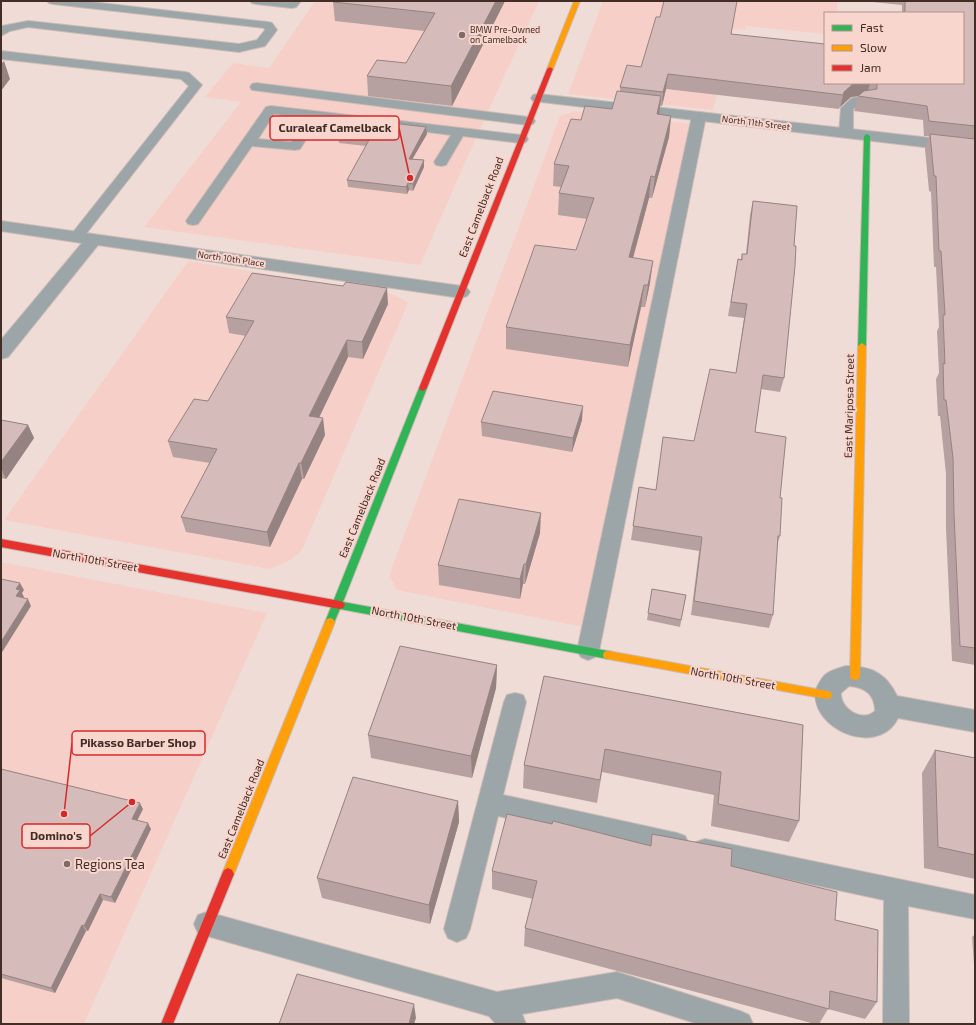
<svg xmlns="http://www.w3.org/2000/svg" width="976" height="1025" font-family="'Exo 2',sans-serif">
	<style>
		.built { fill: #f6d0c8 }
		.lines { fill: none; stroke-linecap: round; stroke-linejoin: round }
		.lane-casing { stroke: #cbbab5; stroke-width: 2 }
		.street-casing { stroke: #cbbab5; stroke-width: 2 }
		.fast-casing { stroke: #cbbab5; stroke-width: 2 }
		.slow-casing { stroke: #cbbab5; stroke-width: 2 }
		.jam-casing { stroke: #cbbab5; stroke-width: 2 }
		.lane { fill: #9ca5a7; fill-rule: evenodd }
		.street { fill: #9ca5a7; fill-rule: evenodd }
		.fast { fill: #30b455; fill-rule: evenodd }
		.slow { fill: #ff9f0a; fill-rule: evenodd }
		.jam { fill: #e5322d; fill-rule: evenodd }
		.wall { fill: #b7a1a0 }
		.shaded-wall { fill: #958382 }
		.building { fill: #d5bbba; stroke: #958382 }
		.poi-dot { fill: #7f6a65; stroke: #f9d6cd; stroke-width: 1.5 }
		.labels { text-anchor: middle; stroke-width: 4; stroke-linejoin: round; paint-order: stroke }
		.far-poi-label { font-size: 9px; fill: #422d27; stroke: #f9d6cd; text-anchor: start }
		.far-street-label { font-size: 9px; fill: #422d27; stroke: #f9d6cd }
		.street-label { font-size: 11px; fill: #422d27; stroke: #f9d6cd }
		.near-poi-label { font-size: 13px; fill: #422d27; stroke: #f9d6cd; text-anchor: start }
		.leader { fill: none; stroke: #d62828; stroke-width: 1.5 }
		.callout-dot { fill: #d62828; stroke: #f9d6cd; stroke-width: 1.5 }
		.callout { fill: #f9d6cd; stroke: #d62828; stroke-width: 1.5 }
		.callout-label { font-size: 12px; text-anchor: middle; font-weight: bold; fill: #422d27 }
	</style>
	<rect width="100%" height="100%" fill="#efdcd7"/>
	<path class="built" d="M315 1H539L479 131 420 265 144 227 241 102 205 97 233 63 269 68Z
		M603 1H837V13H825V34L745 26 746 30 732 29 713 110 568 94Z
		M575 111 692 124 583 627 397 590 389 576 560 116Z
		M188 261 395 295 408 303 302 550 291 560 270 569 4 520Z
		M1 562 267 613 84 1024H1Z"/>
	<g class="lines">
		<defs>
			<path id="lane" d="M47 1H83L268 22 272 23 277 30 265 46 239 52 28 27 10 31 1 36 2 26 28 21 239 44 257 40 265 30 264 28 53 4 49 3Z
				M250 1H301L296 7 292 8 256 4 252 3Z
				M1 51 185 72 189 73 202 85 82 239 77 240 72 239 70 236 189 86 181 79 1 59Z
				M256 83 528 117 533 118 535 121 533 124 528 125 252 90 250 87 252 84Z
				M867 96 872 97 873 100 872 103 860 104 853 109V133L851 136H841L839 133 841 108 852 98Z
				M271 106 375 118 380 119 382 122 380 125 375 126 319 119 300 149 295 150 252 146 198 224 193 225 188 224 186 221 188 218 266 107ZM274 114 307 118 291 142 258 139Z
				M699 112 704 113 706 116 599 651 595 657 588 660 581 657 577 651 692 116 694 113Z
				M401 121 521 135 526 136 528 139 526 142 521 143 463 136 446 165 441 166 436 165 434 162 451 135 396 128 394 125 396 122Z
				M515 693 523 695 526 702 503 795 677 833 685 836 689 844 685 852 677 855 498 816 470 929 466 938 457 942 448 938 444 929 504 702 507 695Z
				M705 839 975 895V919L908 906 909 1024H883L884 900 705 861 696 858 693 850 696 842Z
				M207 912 497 992 617 972 740 1011 749 1015 753 1024H698L617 998 522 1014 526 1024H496L489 1016 207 936 198 933 194 924 198 915Z"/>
			<path id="street" d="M538 94 975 143V153L533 101 531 98 533 95Z
				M1 221 461 286 467 288 470 292 467 296 461 298 98 245 8 357 1 359V340L82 243 1 231Z
				M846 666C871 666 886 673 897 696L975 710V732L898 718C882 751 832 738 818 708 815 700 814 694 817 687 819 683 822 677 826 674 832 670 839 668 846 666ZM849 686C864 687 875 694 875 711 863 723 840 709 841 693Z"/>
			<path id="fast" d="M867 134 870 136 866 346 862 349 858 346 864 136Z
				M423 385 427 388 343 602 608 651 612 652 613 655 612 658 608 659 340 609 333 625 330 626 327 625 325 622 419 388Z"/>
			<path id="slow" d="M574 1H580L553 69 548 70 547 69Z
				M862 343 866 346 860 676 859 679 855 680 851 679 850 676 858 346Z
				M330 618 333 619 335 622 234 874 232 878 228 880 224 878 222 874 325 622 327 619Z
				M608 651 827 691 831 692 832 695 831 698 827 699 608 659 604 658 603 655 604 652Z"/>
			<path id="jam" d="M550 67 553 69 427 388 423 391 420 390 419 388 547 69Z
				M1 539 340 601 343 602 345 605 343 608 340 609 1 547Z
				M228 868 232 870 234 874 173 1024H161L222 874 224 870Z"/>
		</defs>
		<use href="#lane" class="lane-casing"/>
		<use href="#street" class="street-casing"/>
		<use href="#fast" class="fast-casing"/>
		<use href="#slow" class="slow-casing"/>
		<use href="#jam" class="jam-casing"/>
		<use href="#lane" class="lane"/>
		<use href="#street" class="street"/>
		<use href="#fast" class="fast"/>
		<use href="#slow" class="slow"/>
		<use href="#jam" class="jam"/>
	</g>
	<path class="wall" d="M334 1H505L452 106 368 96 367 76 406 63 424 31 335 21 333 2Z
		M862 1H975V665L952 661 946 529V474L940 416H938L936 379 939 373 937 331 939 327 936 267H934L931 192 929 191 925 149 929 136H924L923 120 854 111 859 96 851 97 840 107 839 109 666 89 662 106H660L659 114 671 116 669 137 652 198H649L633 258 650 283 645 307H641L628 367 506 349V327L576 250 587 219 558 215 559 193 561 187 553 186 554 164 581 120 612 109 620 92V87L641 67 732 34 825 83H963V13H902V5Z
		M427 134 412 159 424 160V167L413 191 409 190 407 194 348 187 347 180 366 146 339 143 338 136Z
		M753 201 784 378 780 392 761 389 755 432 780 498V536L777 545 773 615 769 628 691 615 699 551 631 540 639 487 655 490 694 441 736 373 744 318 728 316 738 259 741 260 742 254H746L750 215Z
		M388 304 363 359 348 357 319 418 325 435 304 479H302L270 547 186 532 181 517 210 463 173 457 168 441 208 401 246 336 229 333 226 317Z
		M1 420 28 425 34 438 6 479 1 478Z
		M582 420 572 452 482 436 481 422Z
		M540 533 525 584H523L520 599 439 585 438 565Z
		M652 589 686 595 680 627 647 620Z
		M497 665 496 688 472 778 371 758 368 735Z
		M544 676 803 725 799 821 789 842 711 826 714 795 602 772 597 803 523 788 524 765Z
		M935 750 975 758V879L924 868 922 773Z
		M1 769 143 809 137 820 151 829 115 903 103 900 88 931H86L55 993 1 978Z
		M458 801 459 822 430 924 322 898 317 878Z
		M552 824 649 845 652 834 731 866 835 920 877 1002 865 1019 828 1009 819 1024H815L524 946 525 928 533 899 492 889V871Z
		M975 934V979L972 937Z"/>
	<path class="shaded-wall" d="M496 1H505L452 106 451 86Z
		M4 61 10 79 1 91V64Z
		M668 74 666 89 662 106 663 92Z
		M854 83H870L867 95 851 97 840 107 844 92Z
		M661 96 659 117 657 114Z
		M671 116 669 137 652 198 655 177Z
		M426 127 427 134 409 165V159Z
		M424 160V167L413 191V184Z
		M651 176 649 198 627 280 629 257Z
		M408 183 409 190 407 194 406 187Z
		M653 261 650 283 645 307 648 285Z
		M644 285 641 307 628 367 630 345Z
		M387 288 388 304 363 359 362 342Z
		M347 340 348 357 312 432 309 416Z
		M583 406 582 420 572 452 573 438Z
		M323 418 325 435 304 479 301 463Z
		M28 425 34 438 6 479 1 468V462Z
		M299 463 302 479 270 547 267 532Z
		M541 513 540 533 525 584 526 564Z
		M524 564 523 584 520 599V579Z
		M20 583 24 590 22 593 24 597 20 603 16 596V589Z
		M28 599 31 606 1 654V642Z
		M497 665 496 688 472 778 471 756Z
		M458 801 459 822 430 924 429 905Z
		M140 803 143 809 135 825 132 819Z
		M148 823 151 829 115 903 111 897Z
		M100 894 103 900 88 931 84 926Z
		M82 925 86 931 55 993 51 988Z
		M414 1004 416 1018 414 1024H409Z"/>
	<path class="building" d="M334 1H496L451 86 367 76 377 60 406 63 435 13 333 2Z
		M664 1H737L731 34 825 44V83H854L844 92 843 95 668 74 663 92 620 87 627 65 641 67 656 17H660Z
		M905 1H975V126L929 121 927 106 858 96 864 91 877 89V83H963V13H905Z
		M617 91 661 96 657 114 671 116 655 177 651 176 629 257 653 261 648 285H644L630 345 506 327 535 245 576 250 594 198 559 193 569 166 554 164 571 119 581 120 585 106 612 109Z
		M350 118 426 127 409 159 424 160 413 184 408 183 406 187 347 180 369 140 338 136Z
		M930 134 975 139V648L960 646 954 514 953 458 946 400H944L943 363 945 364 943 315H945L941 251H939L936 176H934Z
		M753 201 797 206 794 246H796L795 266 784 378 763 375 755 432 786 437 780 498H782L780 536H778L773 615 694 601 702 537 633 526 639 487 656 490 663 437 694 441 710 369 736 373 747 304 731 302 738 259 742 260V254H747Z
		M252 273 343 286 346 282 387 288 362 342 347 340 309 416 323 418 301 463H299L267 532 181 517 217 449 168 441 194 399 208 401 254 321 226 317Z
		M493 391 583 406 573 438 481 422Z
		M1 420 28 425 1 462Z
		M459 499 541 513 526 564H524L520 579 438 565Z
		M1 579 20 583 16 589 20 590 16 596 28 599 1 642Z
		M652 589 686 595 681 620 648 613Z
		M400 646 497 665 471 756 368 735Z
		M544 676 803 725 799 821 718 804 721 772 605 749 600 780 524 765Z
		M935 750 975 758V855L938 847Z
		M1 769 140 803 132 819 148 823 111 897 100 894 84 926 82 925 51 988 1 974Z
		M353 777 458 801 429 905 317 878Z
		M507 814 552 824 553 821 651 846 652 834 732 849 731 866 837 892 835 920 878 930 877 1002 830 991 829 1009 525 928 537 881 492 871Z
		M297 974 414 1004 409 1024H279Z"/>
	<g class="poi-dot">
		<circle cx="462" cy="35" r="4"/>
		<circle cx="67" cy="864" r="4"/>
	</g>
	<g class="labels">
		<g class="far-poi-label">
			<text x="470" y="33">BMW Pre-Owned<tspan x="470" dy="10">on Camelback</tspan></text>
		</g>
		<g class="far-street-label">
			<text transform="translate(756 123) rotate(7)" y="3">North 11th Street</text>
			<text transform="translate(231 259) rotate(8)" y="3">North 10th Place</text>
		</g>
		<g class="street-label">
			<text transform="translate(481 207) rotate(-69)" y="4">East Camelback Road</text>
			<text transform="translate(849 406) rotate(-89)" y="4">East Mariposa Street</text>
			<text transform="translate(362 508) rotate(-68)" y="4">East Camelback Road</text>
			<text transform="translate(95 560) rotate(10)" y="4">North 10th Street</text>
			<text transform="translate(414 618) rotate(11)" y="4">North 10th Street</text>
			<text transform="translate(733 678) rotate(10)" y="4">North 10th Street</text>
			<text transform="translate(241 809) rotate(-68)" y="4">East Camelback Road</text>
		</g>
		<g class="near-poi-label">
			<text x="75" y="869">Regions Tea</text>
		</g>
	</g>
	<path class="leader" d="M410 178L399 128M64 814L72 743M132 802L90 836"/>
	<g class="callout-dot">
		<circle cx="410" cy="178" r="4"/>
		<circle cx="64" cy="814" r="4"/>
		<circle cx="132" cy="802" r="4"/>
	</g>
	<g class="callout">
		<rect x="270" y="116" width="129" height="24" rx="4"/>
		<rect x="72" y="731" width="133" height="24" rx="4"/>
		<rect x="22" y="824" width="68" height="24" rx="4"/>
	</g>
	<g class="callout-label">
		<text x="335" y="132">Curaleaf Camelback</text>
		<text x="138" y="747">Pikasso Barber Shop</text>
		<text x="56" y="840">Domino's</text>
	</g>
	<rect width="976" height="1025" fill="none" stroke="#422d27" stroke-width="4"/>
	<rect x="824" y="12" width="140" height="72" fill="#f9d6cd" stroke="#b0928b"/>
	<rect x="832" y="25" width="20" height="6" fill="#30b455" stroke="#b0928b"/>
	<text x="860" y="32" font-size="12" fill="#422d27">Fast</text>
	<rect x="832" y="45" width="20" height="6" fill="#ff9f0a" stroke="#b0928b"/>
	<text x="860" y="52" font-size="12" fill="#422d27">Slow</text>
	<rect x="832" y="65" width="20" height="6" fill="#e5322d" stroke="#b0928b"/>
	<text x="860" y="72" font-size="12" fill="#422d27">Jam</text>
</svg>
